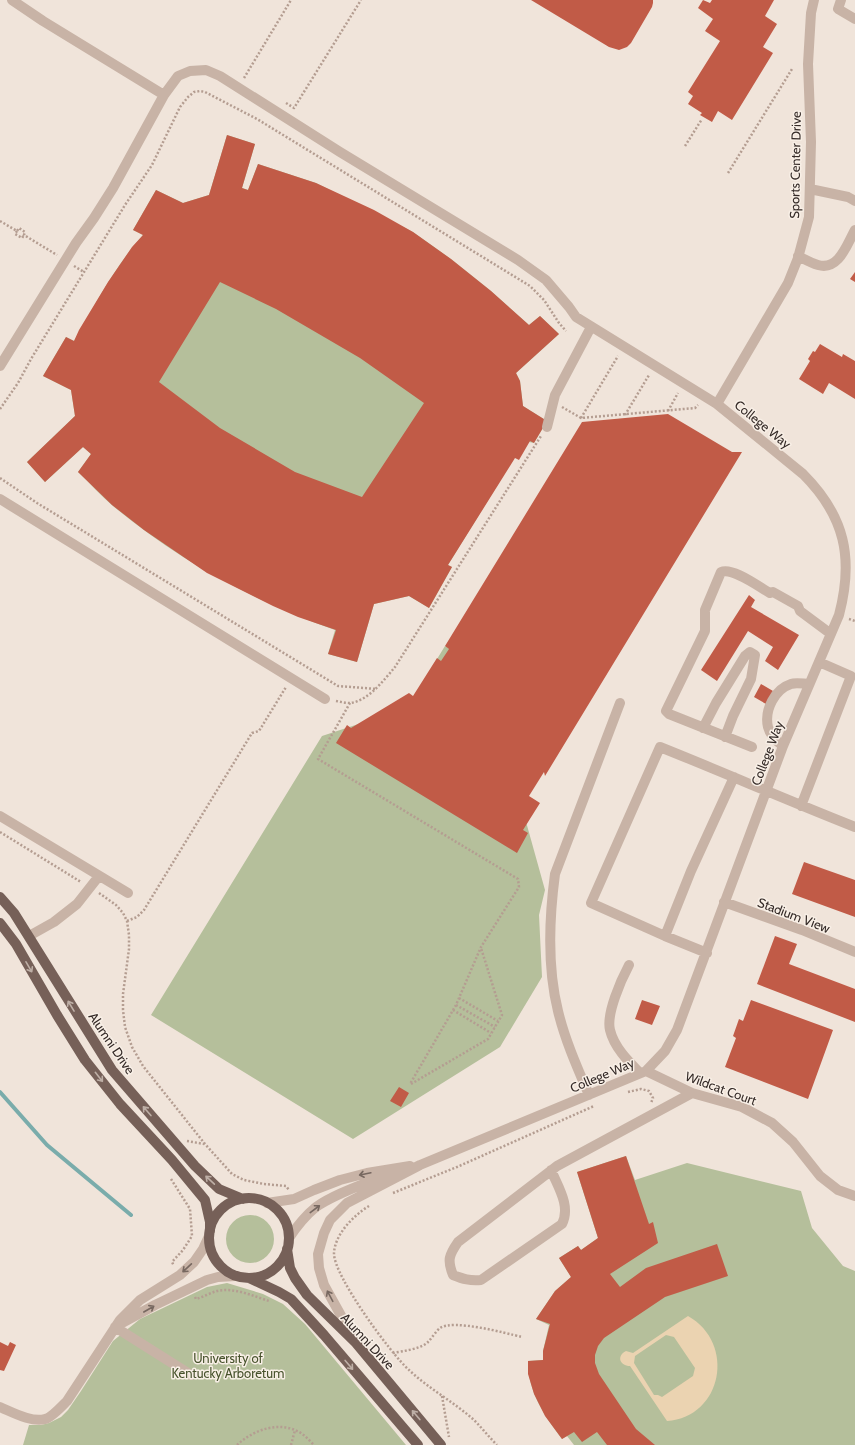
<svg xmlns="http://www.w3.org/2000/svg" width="855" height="1445" font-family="Cabin,sans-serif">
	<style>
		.green { fill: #b5bf9b }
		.sand { fill: #ebd3b1; fill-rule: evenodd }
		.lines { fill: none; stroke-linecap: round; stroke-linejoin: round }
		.stream { stroke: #7aacab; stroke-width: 4 }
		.building { fill: #c15b47; fill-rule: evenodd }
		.path { stroke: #b49d91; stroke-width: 2.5; stroke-dasharray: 2 2; stroke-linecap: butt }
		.minor { stroke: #c8b3a6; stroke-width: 10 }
		.major { stroke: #766058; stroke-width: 10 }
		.oneway { stroke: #beafa6 }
		.oneway2 { stroke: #776860 }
		.labels { text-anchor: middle; stroke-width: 3; stroke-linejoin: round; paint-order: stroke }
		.street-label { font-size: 13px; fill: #342a27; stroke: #f8efe6 }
		.park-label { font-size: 13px; fill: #47522c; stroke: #f8efe6 }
	</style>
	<rect width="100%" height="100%" fill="#f0e4da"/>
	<path class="green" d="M227 135 255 144 242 188 248 190 258 164 316 183 413 232 451 259 491 291 529 325 540 316 559 334 516 373 520 381 523 406 547 421 534 443 529 442 514 458 448 565 452 567 429 608 409 596 374 604 357 662 328 654 335 630C254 601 179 561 113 506 101 496 90 483 78 472L91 454 83 447 45 482 27 462 75 416 71 390 43 376 66 337 74 341C95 305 115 266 143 235L133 230 156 190 183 203 209 195Z
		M445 646 509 687 523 811 545 890 539 915 542 977 500 1047 353 1139 151 1015 322 736 407 708Z
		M626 1156 635 1180 687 1163 801 1191 812 1228 843 1266 855 1271V1445H574L567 1436 562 1439C544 1415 528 1392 528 1361L543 1360V1351L549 1325 536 1319 555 1291 571 1277 559 1258 578 1246 581 1250 598 1238 577 1172Z
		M226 1239a24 24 0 1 1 48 0a24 24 0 1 1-48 0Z
		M227 1283 263 1294 283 1304 305 1324 406 1445H23L29 1425H41L49 1423 61 1417 68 1410 81 1391 113 1341 140 1319 207 1287Z"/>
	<path class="sand" d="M688 1316C736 1343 723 1417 667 1421L630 1366C620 1366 616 1356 626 1351L633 1353ZM666 1335 674 1337 695 1368 693 1376 662 1397 658 1395H654L634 1363 635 1356Z"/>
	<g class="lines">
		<path class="stream" d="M0 1092 47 1145 131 1215"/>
	</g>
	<path class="building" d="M531 0H653V3L652 7 631 43 627 47 619 50 609 47Z
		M703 0 710 3 712 0H774L765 16 777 24 763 47 773 53 732 120 718 111 712 122 700 115 702 113 688 104 693 96 688 92 720 41 705 31 713 19 698 8Z
		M227 135 255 144 242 188 248 190 258 164 316 183 374 210 413 232 451 259 491 291 529 325 540 316 559 334 516 373 520 381 523 406 547 421 534 443 530 441 519 460 515 458 448 565 452 567 429 608 409 596 374 604 357 662 328 654 336 630 298 617 273 606 207 573 144 530 112 505 78 472 91 454 83 447 45 482 27 462 75 416 71 390 43 376 66 337 74 341 79 330 108 282 132 247 143 235 133 230 156 190 183 203 209 195ZM220 282 276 309 360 358 424 403 362 497 295 472 220 428 159 382Z
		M855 272V282L850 279Z
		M820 344 842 357 843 354 855 361V399L829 383 823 394 799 379 810 361 808 359 813 351 815 352Z
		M668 414 732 452H742L545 776 544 772 529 796 540 803 523 830 528 833 517 853 336 743 347 725 351 728 409 693 413 696 437 658 441 661 449 649 445 646 582 422Z
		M749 595 755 600 751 607 799 635 778 670 765 661 773 647 748 631 717 681 701 670Z
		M761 684 773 691 766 704 754 697Z
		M804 862 855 880V917L792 894Z
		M775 936 797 944 789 964 855 989V1022L757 984Z
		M642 1000 660 1006 652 1025 635 1019Z
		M751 1000 833 1030 808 1099 725 1067 736 1038 733 1036 739 1019 743 1021Z
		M399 1087 409 1093 401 1107 390 1101Z
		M626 1156 649 1224 653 1222 658 1243 610 1274 620 1287 646 1268 717 1244 728 1276 665 1297 604 1338 598 1346 595 1355V1363L599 1374 636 1429 655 1445H607L597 1432 582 1442 574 1432 562 1439 545 1416 534 1394 528 1374V1361L543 1360V1351L550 1324 536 1319 555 1291 571 1277 559 1258 578 1246 581 1250 598 1238 577 1172Z
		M0 1342 8 1346 10 1342 16 1345 4 1371 0 1370Z"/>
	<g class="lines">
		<path class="path" d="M244 78 291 0
			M286 103 294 108 361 0
			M685 146 702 119
			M728 173 792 69
			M0 221 17 231 19 228 25 232 24 235 57 255
			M17 231 15 234 22 238 24 235
			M74 266 84 272
			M562 407 581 418 695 408 698 405
			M0 409 18 383 31 359 125 205 152 165 180 107 188 97 194 92 200 91 205 92 257 119 530 286 544 300 559 323 566 331
			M668 411 678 393
			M625 415 649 375
			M581 418 618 356
			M0 478 37 503 338 686 377 689
			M849 619 855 621
			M336 701C341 702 346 703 351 703 369 700 384 680 395 667L541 436
			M350 703 318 759 518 879 519 887 481 947 456 1005 410 1084
			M0 832 81 882
			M99 893 116 905 123 913 127 921 129 935V949L123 994V1010L125 1027 132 1047 143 1066 205 1144 232 1174 244 1180 264 1184 286 1186 289 1190
			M127 921 137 917 144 910 252 733 259 731 286 687
			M459 998 498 1021
			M456 1005 495 1027
			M453 1010 491 1033
			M411 1084 488 1039 502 1015 481 948
			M628 1092 641 1089 649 1091 653 1098 651 1103
			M187 1141 204 1144
			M171 1179 190 1209 192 1236 183 1250 172 1262 174 1266
			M393 1193 457 1167 594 1106
			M369 1206C354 1215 335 1234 334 1253 333 1275 391 1354 409 1370 429 1389 454 1402 474 1420 482 1428 489 1437 497 1445
			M195 1297 196 1299C203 1297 210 1293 217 1291 234 1287 253 1296 269 1301
			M393 1353C403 1351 421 1349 428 1342 432 1338 436 1331 440 1328 454 1319 505 1333 522 1337
			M442 1396 449 1437
			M237 1445C252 1431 277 1421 297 1431 304 1434 309 1440 314 1445
			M291 1445 295 1430"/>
		<path class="minor" d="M12 0 43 21 164 95
			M841 0 838 9 855 19
			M810 189 848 197 855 201
			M798 256C804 259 811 263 818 265 839 271 847 244 855 230
			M0 366 76 243 94 218 113 188 164 95 178 76 190 71 206 70 220 76 340 152 518 260 546 280 569 307 576 317 717 404 803 474C845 516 854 558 839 615L783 746 677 1030 665 1051 646 1071 420 1165 347 1203 330 1220 324 1233 318 1254 319 1268 324 1285 354 1339
			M717 404 788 283 798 258 809 217 811 142 808 64 811 13 814 0
			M547 427 555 395 591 327
			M0 499 325 699
			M703 728 716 703 745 656 750 652 755 655 751 679 733 716 725 737
			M783 746C776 741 770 735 768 727 764 710 775 689 791 684 796 682 804 684 809 684
			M752 747 669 714 666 711 705 631V610L721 572C733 567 759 587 770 593L773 592 798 606 800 611 831 634
			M734 777 691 871 665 936 591 903 660 747C725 773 789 801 855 827
			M801 806 851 676 819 662
			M0 816 128 893
			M724 902 802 930 855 952
			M29 936 54 922 77 904 99 876
			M665 936 707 953
			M629 965C621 980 606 1014 610 1030 614 1047 628 1061 640 1073
			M646 1071 692 1093 742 1107 772 1123 793 1142 820 1176 838 1190 855 1196
			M589 1095C577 1067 565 1040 558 1011 547 967 549 919 555 874L620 703
			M551 1170C558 1187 571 1206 562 1224L481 1280C470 1281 463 1279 453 1275 447 1260 449 1255 458 1242L557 1166 692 1093
			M267 1203 294 1199 314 1190 340 1180 367 1173 410 1166
			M289 1238C297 1226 305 1216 316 1207 336 1193 365 1184 388 1174
			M120 1324 155 1305 207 1280 218 1277 235 1276
			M115 1327 191 1375
			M0 1407C12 1412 32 1423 45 1419 51 1418 62 1406 67 1401L120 1320 140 1300 180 1275 194 1262 203 1249 209 1236"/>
		<path class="major" d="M0 897 14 913 112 1070 195 1166 219 1189 243 1199
			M0 923 16 944 57 1015 85 1060 120 1104 172 1160 205 1200 210 1222V1231
			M209 1238a40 40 0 1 1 80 0a40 40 0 1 1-80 0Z
			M287 1249 290 1268 295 1278 307 1295 356 1343 441 1445
			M249 1278 279 1292 291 1299 324 1335 418 1445"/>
	</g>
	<defs><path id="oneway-shaft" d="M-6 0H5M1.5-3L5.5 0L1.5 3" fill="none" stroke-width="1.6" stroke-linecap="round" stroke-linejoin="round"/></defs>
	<g class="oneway">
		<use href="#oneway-shaft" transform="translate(29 967) rotate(60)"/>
		<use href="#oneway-shaft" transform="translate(71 1006) rotate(-121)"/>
		<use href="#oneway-shaft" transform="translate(99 1077) rotate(52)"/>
		<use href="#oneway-shaft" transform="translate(147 1111) rotate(-131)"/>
		<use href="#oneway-shaft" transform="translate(210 1180) rotate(-137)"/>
		<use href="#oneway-shaft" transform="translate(349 1365) rotate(50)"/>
		<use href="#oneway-shaft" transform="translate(416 1415) rotate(-130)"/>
	</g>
	<g class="oneway2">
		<use href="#oneway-shaft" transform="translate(365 1174) rotate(168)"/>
		<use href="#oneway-shaft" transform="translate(315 1209) rotate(-37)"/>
		<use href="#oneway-shaft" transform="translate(187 1268) rotate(137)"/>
		<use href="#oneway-shaft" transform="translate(330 1296) rotate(-118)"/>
		<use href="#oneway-shaft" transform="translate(149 1309) rotate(-30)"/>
	</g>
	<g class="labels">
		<g class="street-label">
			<text transform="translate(795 165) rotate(-89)" y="5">Sports Center Drive</text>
			<text transform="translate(763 424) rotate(39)" y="5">College Way</text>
			<text transform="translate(767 753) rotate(-69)" y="5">College Way</text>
			<text transform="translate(794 915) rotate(21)" y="5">Stadium View</text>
			<text transform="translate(112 1043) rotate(56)" y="5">Alumni Drive</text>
			<text transform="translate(602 1075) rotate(-23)" y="5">College Way</text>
			<text transform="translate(721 1088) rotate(20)" y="5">Wildcat Court</text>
			<text transform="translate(368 1341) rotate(47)" y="5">Alumni Drive</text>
		</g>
		<g class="park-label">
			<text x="228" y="1363">University of<tspan x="228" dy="15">Kentucky Arboretum</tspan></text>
		</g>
	</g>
</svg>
